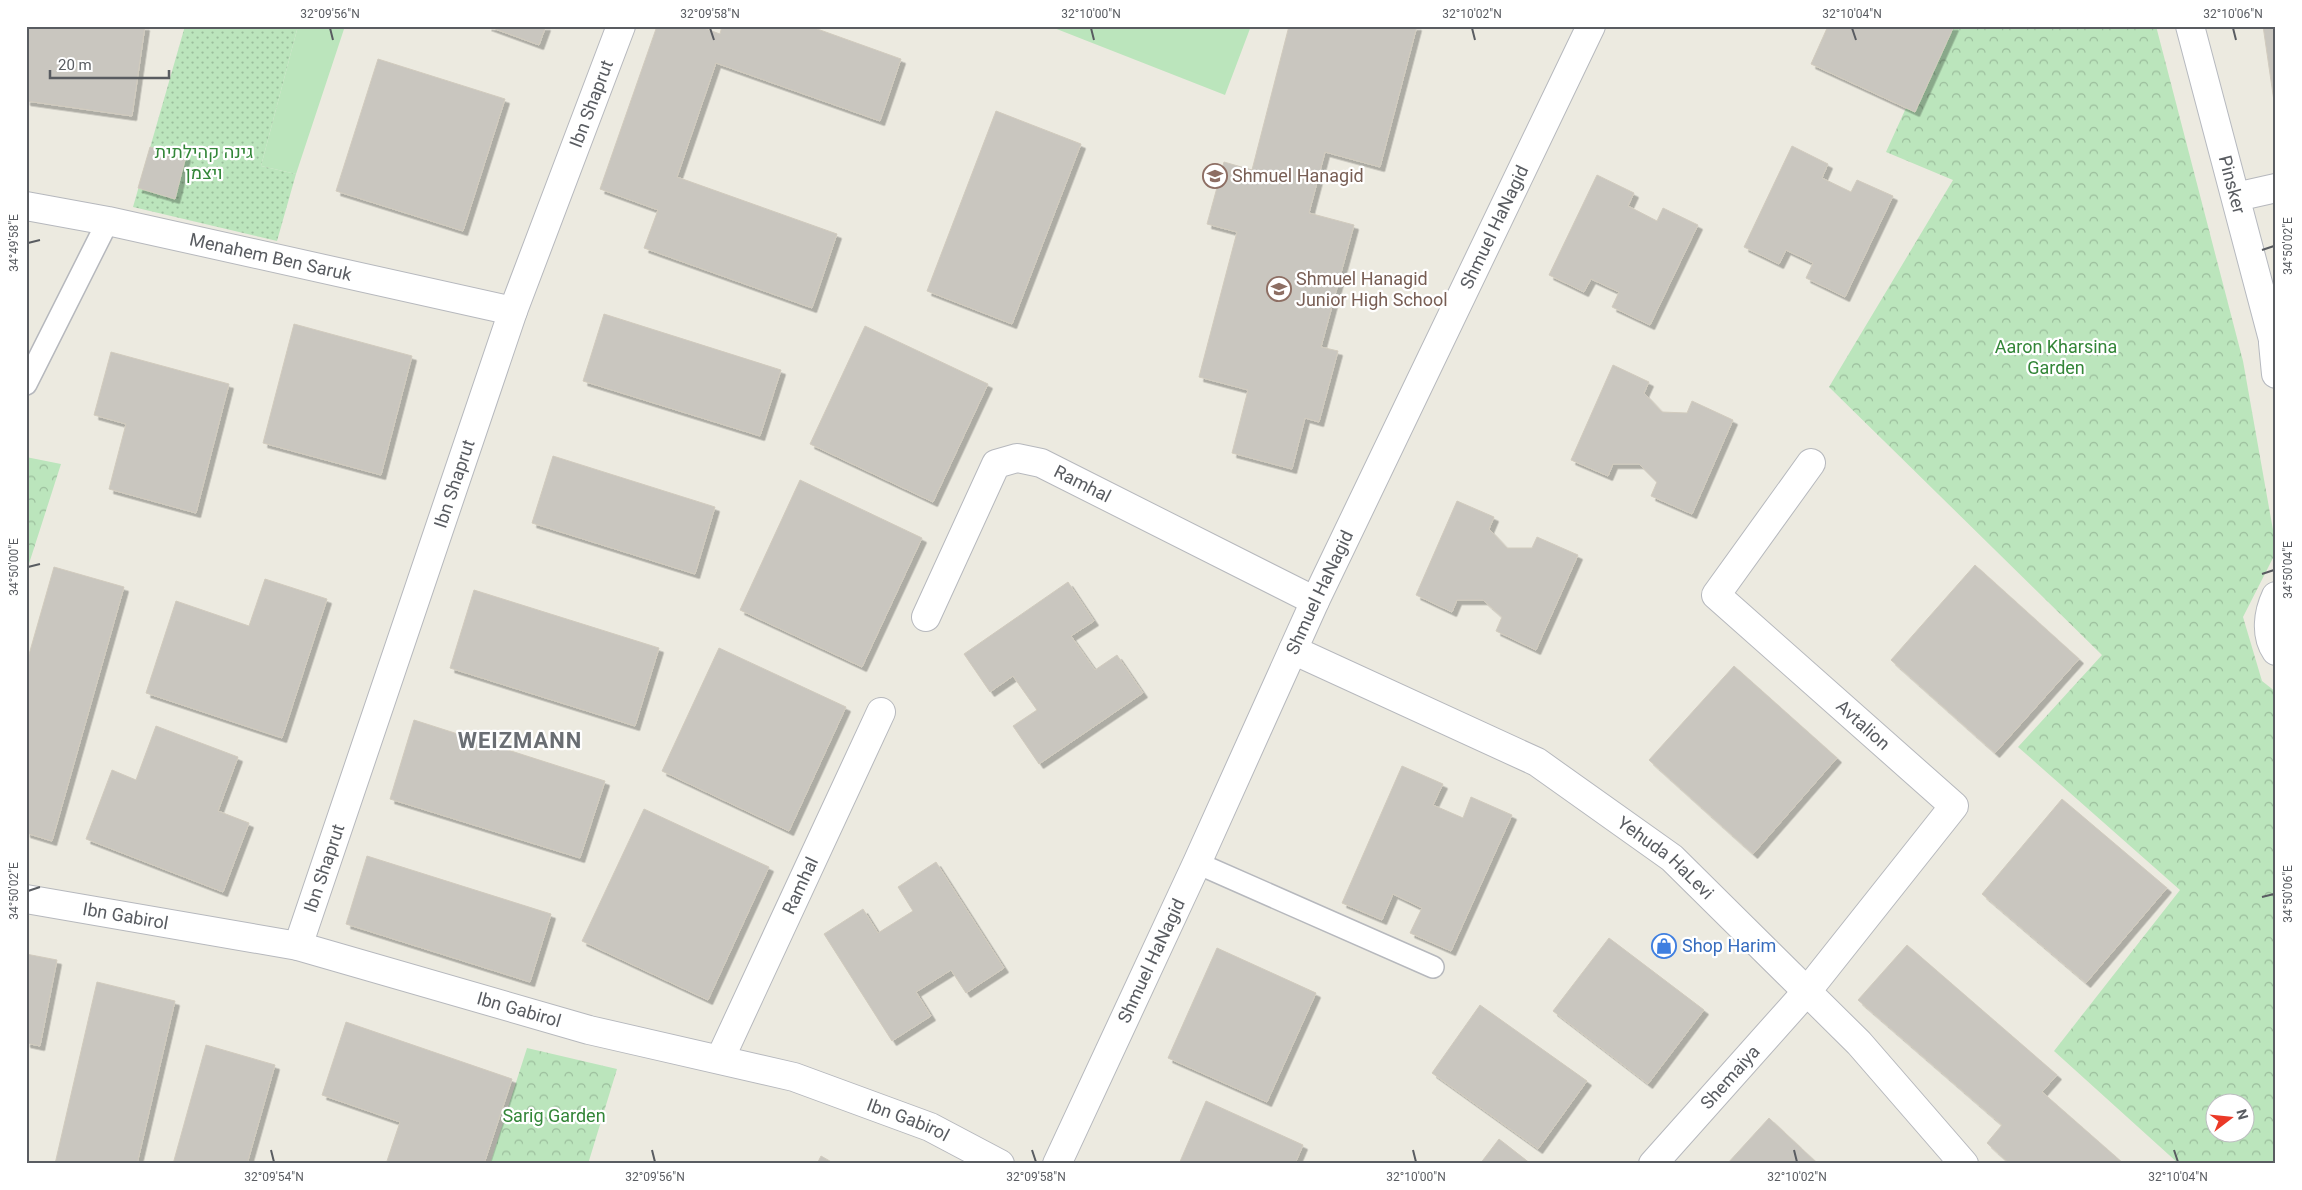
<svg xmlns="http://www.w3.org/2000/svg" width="2302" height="1190" font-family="Roboto,Heebo,sans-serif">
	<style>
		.grass { fill: #bbe5bc }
		.park { fill: url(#park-crowns); fill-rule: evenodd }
		.garden { fill: url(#garden-dots) }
		.building { fill: #c9c6bf; stroke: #d1cbbe; filter: url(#shadow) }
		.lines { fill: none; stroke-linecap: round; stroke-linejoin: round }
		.lane-casing { stroke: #b6b8bd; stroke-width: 24 }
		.street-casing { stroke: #b6b8bd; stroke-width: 30 }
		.secondary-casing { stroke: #b6b9bf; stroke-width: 30 }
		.lane { stroke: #fff; stroke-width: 21 }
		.street { stroke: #fff; stroke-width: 28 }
		.secondary { stroke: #fff; stroke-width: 28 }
		.ticks { fill: none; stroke: #595c61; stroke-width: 2 }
		.labels { text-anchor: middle; stroke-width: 4.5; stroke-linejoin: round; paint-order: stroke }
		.street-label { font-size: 18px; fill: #595c61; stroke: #fff }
		.park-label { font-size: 18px; fill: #338638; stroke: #fff }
		.education-label { font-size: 18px; fill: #785e54; stroke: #fff; text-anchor: start }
		.shop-label { font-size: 18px; fill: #366cbe; stroke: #fff; text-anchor: start }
		.district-label { font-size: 22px; font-weight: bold; letter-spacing: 1px; fill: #6a6e73; stroke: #fff }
		.neatline { fill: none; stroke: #595c61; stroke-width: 2 }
		.ticks-label { font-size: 12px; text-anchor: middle; fill: #595c61 }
	</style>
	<defs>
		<pattern id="park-crowns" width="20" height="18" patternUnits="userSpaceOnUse" patternTransform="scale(1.25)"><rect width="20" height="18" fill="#bbe5bc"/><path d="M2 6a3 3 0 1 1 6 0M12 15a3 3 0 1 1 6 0" fill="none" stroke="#9bbd9c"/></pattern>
		<pattern id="garden-dots" width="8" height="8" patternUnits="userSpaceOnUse" patternTransform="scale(1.25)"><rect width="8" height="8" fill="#bbe5bc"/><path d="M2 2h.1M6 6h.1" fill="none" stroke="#9bbd9c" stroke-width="1.8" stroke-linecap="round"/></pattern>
		<filter id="shadow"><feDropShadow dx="4.5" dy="4.5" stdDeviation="0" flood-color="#0004"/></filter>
	</defs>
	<rect width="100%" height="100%" fill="#eceae0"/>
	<path class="grass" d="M298 26H345L296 174 261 166Z
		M1049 26H1251L1225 95Z"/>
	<path class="park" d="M1954 26H2156L2243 361 2276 547V552L2243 617 2262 681 2276 692V1164H2179L2054 1051 2180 890 2018 747 2102 655 1829 387 1953 180 1886 152 1906 108 1915 112ZM2214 1102H2244V1132H2214Z
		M26 457 61 464 26 573Z
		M527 1048 617 1069 588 1164H490Z"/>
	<path class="garden" d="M185 26H298L261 166 296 174 277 241 133 207Z"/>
	<path class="building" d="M26 26H145L132 116 26 101Z
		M487 26H546L539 45Z
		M657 26H698L720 34 722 26H809L901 59 880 121 716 63 677 177 837 234 812 308 644 248 658 210 600 189Z
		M1289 26H1417L1380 167 1325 152 1309 213 1354 225 1321 347 1338 351 1319 422 1305 418 1292 469 1232 453 1248 390 1199 377 1237 232 1207 224 1224 162 1252 170Z
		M1828 26H1954L1915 112 1811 64Z
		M2263 26H2276V115Z
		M378 59 505 99 463 231 336 191Z
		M996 111 1081 144 1012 324 927 291Z
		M1792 146 1828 164 1822 178 1851 192 1857 180 1893 196 1845 297 1806 278 1813 263 1786 250 1779 264 1744 247Z
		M150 147 186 156 175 199 138 188Z
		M1597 175 1634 193 1628 206 1657 221 1663 208 1698 225 1650 325 1612 307 1619 292 1591 279 1584 292 1549 275Z
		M604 314 781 370 760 436 583 381Z
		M294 324 412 356 381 475 263 443Z
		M865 326 988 384 933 502 810 444Z
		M111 352 229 384 196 513 109 489 126 424 94 415Z
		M1613 365 1649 382 1644 393 1662 412 1687 413 1692 401 1733 420 1692 514 1651 496 1657 482 1639 464H1613L1608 476 1571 460Z
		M553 456 715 507 695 574 532 523Z
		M800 480 922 538 862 667 740 610Z
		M1457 501 1494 517 1489 529 1507 548H1532L1537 537 1578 555 1536 650 1496 631 1502 617 1483 600H1457L1452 612 1416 595Z
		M1975 565 2079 659 1995 753 1891 660Z
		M54 567 124 587 52 841 26 833V665Z
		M265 579 327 599 282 738 146 693 176 601 249 626Z
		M1068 582 1094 621 1071 636 1095 670 1117 655 1143 693 1039 764 1013 726 1037 710 1013 676 990 692 964 654Z
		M474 590 659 648 635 726 450 668Z
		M719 648 846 707 789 831 662 771Z
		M1734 666 1837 758 1753 854 1649 760Z
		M414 720 605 781 580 858 390 799Z
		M156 726 238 757 218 811 249 823 223 892 86 839 112 770 136 780Z
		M1402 766 1443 784 1433 805 1463 818 1471 797 1512 815 1451 951 1410 933 1422 908 1393 894 1382 920 1342 903Z
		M2062 799 2167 888 2086 983 1982 894Z
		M644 809 769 867 708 1000 582 941Z
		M367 856 551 914 530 982 346 924Z
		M936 862 1004 968 966 993 951 970 916 992 931 1016 892 1041 824 934 863 909 878 933 913 911 898 887Z
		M1609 938 1704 1010 1648 1084 1553 1011Z
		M1907 945 2057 1075 2042 1092 2124 1164H2010L1987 1143 2002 1125 1858 1000Z
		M1217 948 1316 993 1267 1102 1168 1058Z
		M26 954 57 960 40 1046 26 1043Z
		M97 982 175 1001 137 1164H55Z
		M1480 1005 1587 1081 1538 1149 1432 1073Z
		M346 1022 512 1079 484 1164H386L400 1122 322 1095Z
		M206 1045 275 1065 247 1164H173Z
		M1206 1101 1303 1145 1295 1164H1179Z
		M1769 1118 1818 1164H1727Z
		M1499 1139 1531 1164H1480Z
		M821 1156 835 1164H817Z"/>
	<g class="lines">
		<defs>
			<path id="lane" d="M26 384 108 221
				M1197 863 1433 967"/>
			<g id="street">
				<path d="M2236 197 2276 188"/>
				<path id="s1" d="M26 206 108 221 513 311"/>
				<path id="s2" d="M926 617 996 464 1017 458 1041 463 1315 601"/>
				<path id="s3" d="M1293 650 1537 762 1672 858 1859 1043 1964 1164"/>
				<path id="s4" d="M26 899 298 946 589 1030 794 1077 930 1127 1000 1164"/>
				<path id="s5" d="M298 946 513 311 621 26"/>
				<path id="s6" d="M720 1059 881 712"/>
				<path id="s7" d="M1057 1164 1197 863 1315 601 1591 26"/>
				<path id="s8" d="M1653 1164 1808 990 1954 806 1716 595 1811 463"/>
			</g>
			<g id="secondary">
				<path id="s9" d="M2190 26 2276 351"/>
				<path d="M2273 343 2276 374"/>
				<path d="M2276 596C2268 613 2265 635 2276 651"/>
			</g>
		</defs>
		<use href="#lane" class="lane-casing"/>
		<use href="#street" class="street-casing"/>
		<use href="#secondary" class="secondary-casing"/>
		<use href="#lane" class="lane"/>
		<use href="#street" class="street"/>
		<use href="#secondary" class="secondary"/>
	</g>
	<path class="ticks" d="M330 28 333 40M710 28 714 40M1091 28 1094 40M1472 28 1475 40M1852 28 1856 40M2233 28 2236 40M28 243 40 240M2262 250 2274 246M28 567 40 564M2262 574 2274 570M28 891 40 887M2262 897 2274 894M271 1150 274 1162M652 1150 655 1162M1032 1150 1036 1162M1413 1150 1416 1162M1794 1150 1797 1162M2174 1150 2178 1162"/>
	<defs>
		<symbol id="school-ring" viewBox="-11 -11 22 22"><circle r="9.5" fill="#fff" stroke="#8d6e63" stroke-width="1.5"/><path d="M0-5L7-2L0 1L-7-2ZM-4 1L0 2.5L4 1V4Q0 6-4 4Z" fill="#8d6e63"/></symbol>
		<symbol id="shop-ring" viewBox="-11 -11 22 22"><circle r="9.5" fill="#fff" stroke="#3f7fe0" stroke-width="1.5"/><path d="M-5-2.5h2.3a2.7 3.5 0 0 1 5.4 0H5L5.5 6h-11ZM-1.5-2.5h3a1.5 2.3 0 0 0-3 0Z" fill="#3f7fe0"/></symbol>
	</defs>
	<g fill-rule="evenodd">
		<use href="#school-ring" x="1201" y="162" width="28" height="28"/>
		<use href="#school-ring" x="1265" y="275" width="28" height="28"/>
		<use href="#shop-ring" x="1650" y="932" width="28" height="28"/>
	</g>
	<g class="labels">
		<g class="street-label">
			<text dy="6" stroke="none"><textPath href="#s5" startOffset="892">Ibn Shaprut</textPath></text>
			<text dy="6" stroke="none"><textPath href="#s9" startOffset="164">Pinsker</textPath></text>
			<text dy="6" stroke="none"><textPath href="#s7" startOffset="1034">Shmuel HaNagid</textPath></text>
			<text dy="6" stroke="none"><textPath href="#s1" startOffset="250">Menahem Ben Saruk</textPath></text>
			<text dy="6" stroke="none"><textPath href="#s5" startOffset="488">Ibn Shaprut</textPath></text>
			<text dy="6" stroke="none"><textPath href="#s2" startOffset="261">Ramhal</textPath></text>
			<text dy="6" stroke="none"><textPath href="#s7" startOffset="629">Shmuel HaNagid</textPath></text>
			<text transform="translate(1863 725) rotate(42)" y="6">Avtalion</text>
			<text dy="6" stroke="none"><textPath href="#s3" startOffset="429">Yehuda HaLevi</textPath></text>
			<text dy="6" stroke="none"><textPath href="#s5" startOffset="82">Ibn Shaprut</textPath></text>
			<text dy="6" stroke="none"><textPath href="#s6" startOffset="191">Ramhal</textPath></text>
			<text dy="6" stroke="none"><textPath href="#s4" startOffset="101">Ibn Gabirol</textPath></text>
			<text dy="6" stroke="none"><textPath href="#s7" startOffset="224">Shmuel HaNagid</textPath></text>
			<text dy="6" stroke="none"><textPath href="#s4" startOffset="506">Ibn Gabirol</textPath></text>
			<text dy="6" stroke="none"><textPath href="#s8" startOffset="116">Shemaiya</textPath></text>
			<text dy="6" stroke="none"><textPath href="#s4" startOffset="911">Ibn Gabirol</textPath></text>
		</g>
		<g class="park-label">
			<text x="204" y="158">גינה קהילתית<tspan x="204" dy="21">ויצמן</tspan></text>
			<text x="2056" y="353">Aaron Kharsina<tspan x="2056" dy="21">Garden</tspan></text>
			<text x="554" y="1122">Sarig Garden</text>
		</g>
		<g class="education-label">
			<text x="1232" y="182">Shmuel Hanagid</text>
			<text x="1296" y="285">Shmuel Hanagid<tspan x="1296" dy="21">Junior High School</tspan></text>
		</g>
		<g class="shop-label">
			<text x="1682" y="952">Shop Harim</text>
		</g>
		<g class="district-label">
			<text x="520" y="748">WEIZMANN</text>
		</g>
	</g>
	<rect width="2302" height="1190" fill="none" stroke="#ffffff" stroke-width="55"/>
	<g transform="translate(2230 1118) rotate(74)"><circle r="24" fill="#ffffff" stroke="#bdbec0"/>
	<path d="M0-4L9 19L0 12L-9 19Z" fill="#eb3927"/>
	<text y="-8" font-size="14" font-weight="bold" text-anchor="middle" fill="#595c61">N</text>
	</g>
	<path d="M50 70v8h119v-8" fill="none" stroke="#595c61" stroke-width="2.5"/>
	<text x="58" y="70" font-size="15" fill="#595c61" stroke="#ffffff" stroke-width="4" paint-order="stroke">20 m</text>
	<rect x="28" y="28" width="2246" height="1134" class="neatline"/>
	<g class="ticks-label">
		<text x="330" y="18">32°09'56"N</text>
		<text x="710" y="18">32°09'58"N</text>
		<text x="1091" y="18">32°10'00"N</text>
		<text x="1472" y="18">32°10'02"N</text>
		<text x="1852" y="18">32°10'04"N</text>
		<text x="2233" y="18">32°10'06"N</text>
		<text transform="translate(14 243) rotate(-90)" y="4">34°49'58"E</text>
		<text transform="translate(2288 246) rotate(-90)" y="4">34°50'02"E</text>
		<text transform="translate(14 567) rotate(-90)" y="4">34°50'00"E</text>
		<text transform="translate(2288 570) rotate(-90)" y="4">34°50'04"E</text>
		<text transform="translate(14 891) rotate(-90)" y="4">34°50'02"E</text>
		<text transform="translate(2288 894) rotate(-90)" y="4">34°50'06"E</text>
		<text x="274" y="1181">32°09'54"N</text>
		<text x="655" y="1181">32°09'56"N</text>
		<text x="1036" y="1181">32°09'58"N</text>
		<text x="1416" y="1181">32°10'00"N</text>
		<text x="1797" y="1181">32°10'02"N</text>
		<text x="2178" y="1181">32°10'04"N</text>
	</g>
</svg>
